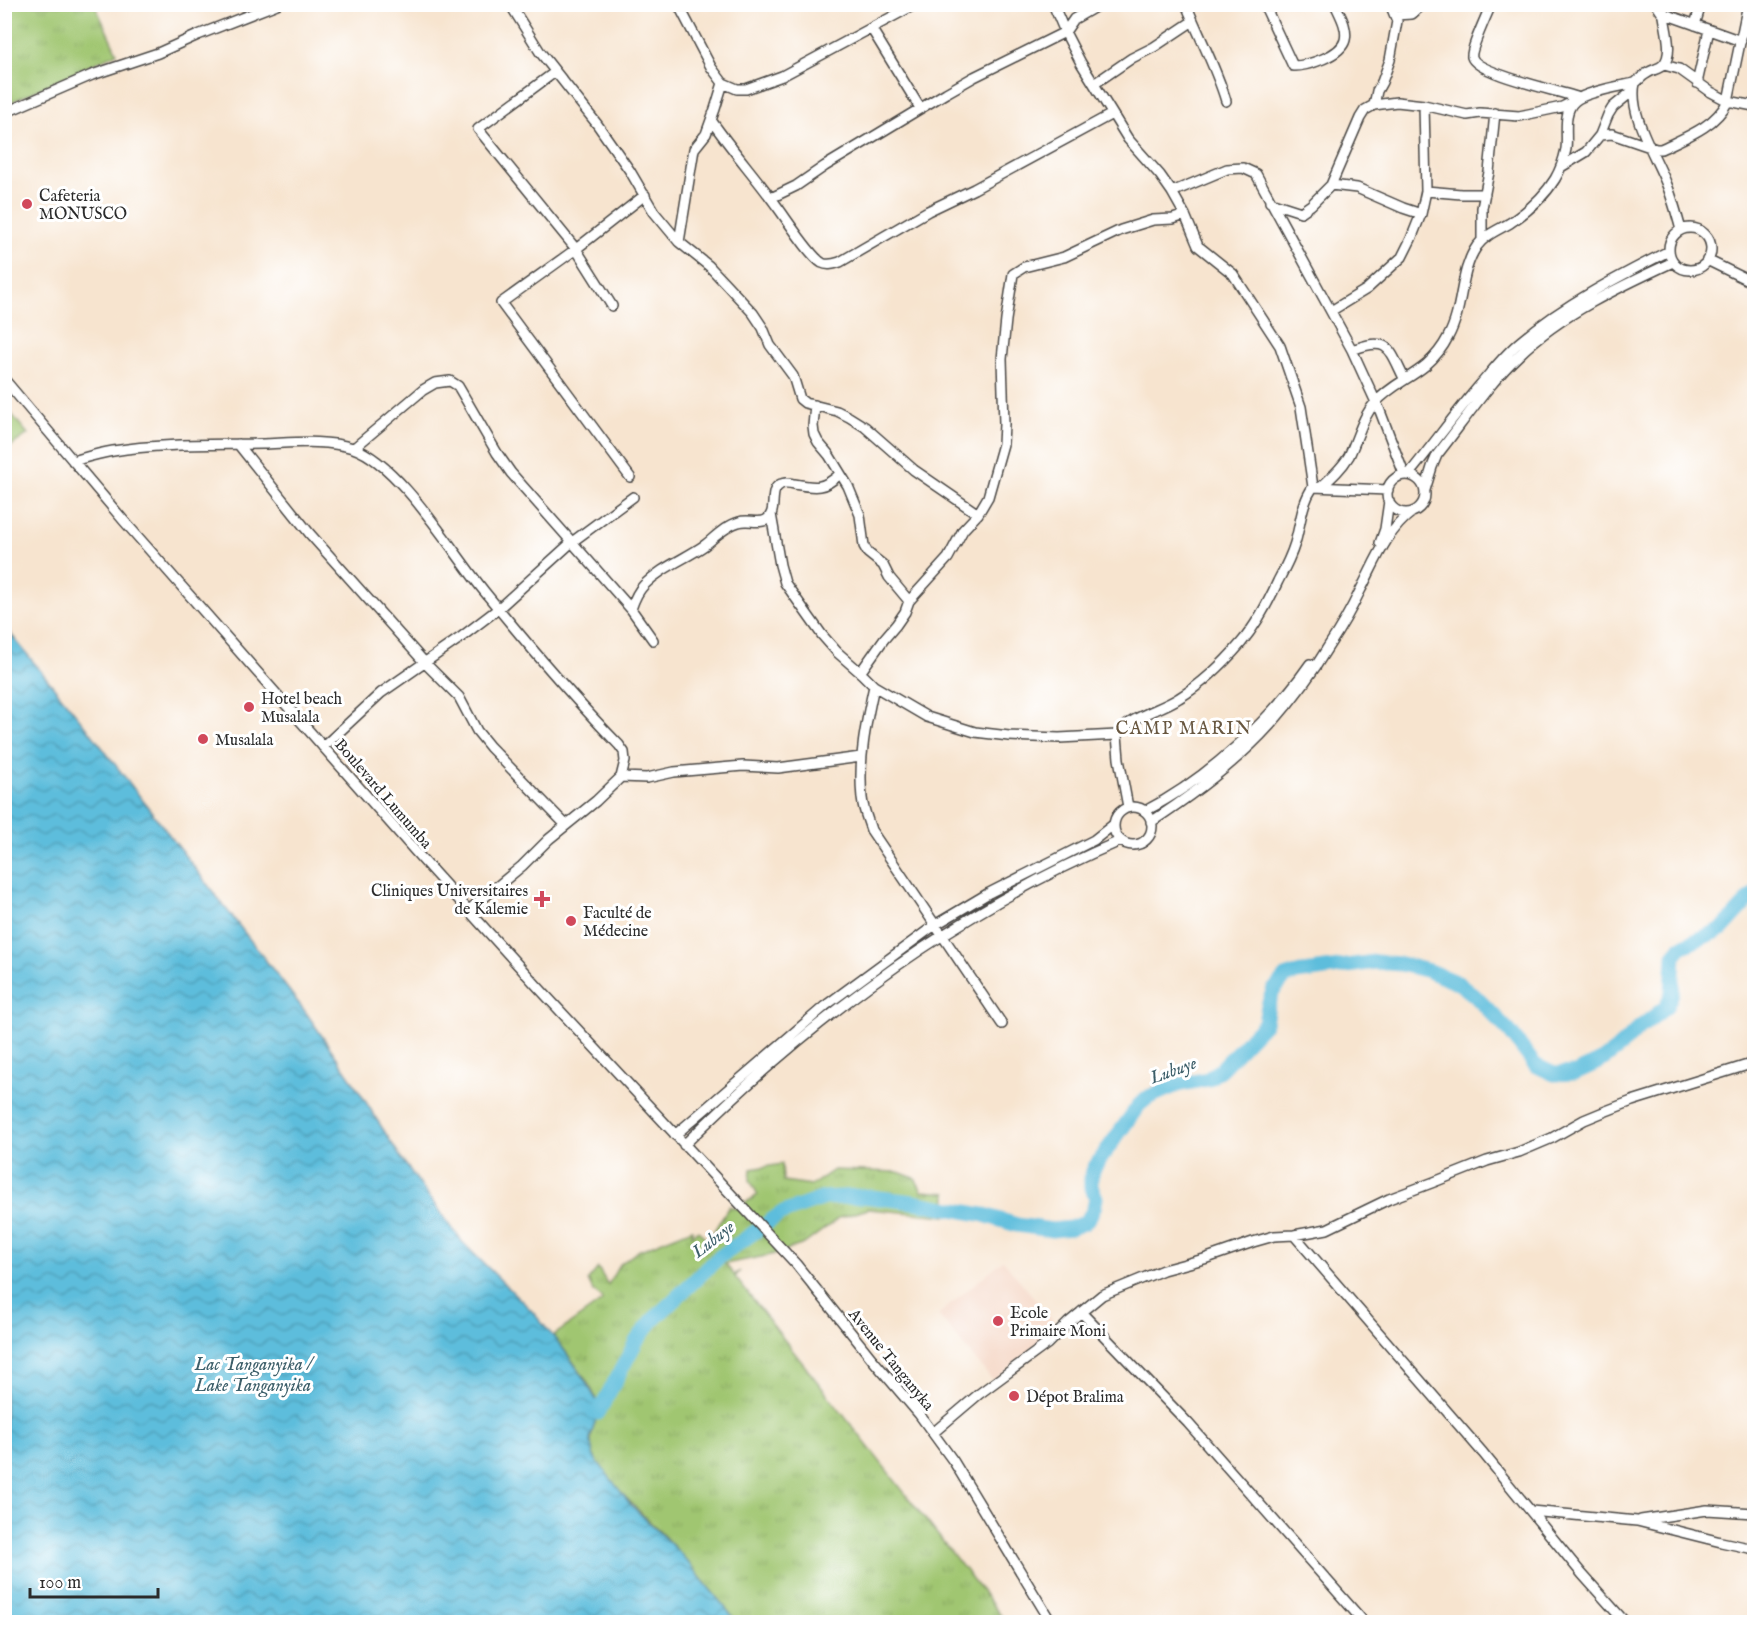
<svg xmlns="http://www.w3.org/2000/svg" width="1759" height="1627" font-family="'IM FELL English',serif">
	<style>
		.built { fill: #f4d3c0 }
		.grass { fill: url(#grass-tufts); stroke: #66784e; stroke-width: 1.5 }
		.water { fill: url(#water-waves); stroke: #447484; stroke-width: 1.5 }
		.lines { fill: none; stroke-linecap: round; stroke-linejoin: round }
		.river { stroke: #5dbddc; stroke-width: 15 }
		.minor-casing { stroke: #4a4744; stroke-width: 12 }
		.minor { stroke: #fff; stroke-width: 9 }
		.poi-dot { fill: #d1495b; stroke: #fff; stroke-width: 2 }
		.labels { text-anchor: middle; stroke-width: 6; stroke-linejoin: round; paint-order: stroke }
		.poi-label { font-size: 16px; fill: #2b2b2b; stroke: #fff; text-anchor: start }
		.street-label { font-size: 16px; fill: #2b2b2b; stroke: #fff }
		.neighbourhood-label { font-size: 18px; letter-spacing: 1.5px; fill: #685740; stroke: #fff }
		.water-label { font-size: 18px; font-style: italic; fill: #3c5e69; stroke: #fff }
	</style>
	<defs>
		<pattern id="grass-tufts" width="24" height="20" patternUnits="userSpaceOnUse" patternTransform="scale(1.5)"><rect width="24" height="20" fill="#a0c671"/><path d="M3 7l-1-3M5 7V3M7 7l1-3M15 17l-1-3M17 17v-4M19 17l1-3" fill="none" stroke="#8aaa62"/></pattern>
		<pattern id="water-waves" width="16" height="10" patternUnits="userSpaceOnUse" patternTransform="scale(1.5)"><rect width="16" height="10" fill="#5dbddc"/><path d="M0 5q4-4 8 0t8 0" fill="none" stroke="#4d9ab3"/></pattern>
	</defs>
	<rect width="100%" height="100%" fill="#fff"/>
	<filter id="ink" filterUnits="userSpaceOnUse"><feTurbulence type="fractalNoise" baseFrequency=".0167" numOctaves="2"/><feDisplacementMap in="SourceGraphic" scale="12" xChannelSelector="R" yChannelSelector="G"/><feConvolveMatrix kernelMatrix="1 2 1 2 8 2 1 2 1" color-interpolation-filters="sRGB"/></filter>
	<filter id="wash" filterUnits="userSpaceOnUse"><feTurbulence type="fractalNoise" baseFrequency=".008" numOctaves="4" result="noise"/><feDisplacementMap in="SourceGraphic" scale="24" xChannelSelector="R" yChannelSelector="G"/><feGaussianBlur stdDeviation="1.35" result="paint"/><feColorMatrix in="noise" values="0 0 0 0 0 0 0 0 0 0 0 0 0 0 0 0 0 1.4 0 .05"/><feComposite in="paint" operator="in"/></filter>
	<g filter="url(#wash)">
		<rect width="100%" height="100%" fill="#f7e4cf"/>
		<path class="built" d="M1003 1260 1058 1327 993 1381 938 1315Z"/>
		<path class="grass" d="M4 5H95L117 53 5 105Z
			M4 405 28 434 5 450H4Z
			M782 1164 783 1181 812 1185 834 1170 898 1172 915 1178 922 1191 947 1193 946 1216 868 1209 839 1218 804 1244 771 1255 725 1264 734 1275 740 1271 735 1277 1006 1622H737C714 1594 691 1565 666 1538 642 1513 615 1490 596 1460 583 1440 600 1419 595 1397 591 1384 563 1348 553 1336L602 1301 601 1297 593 1291 588 1280 598 1268 608 1285 619 1265 638 1251 692 1229V1235L698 1230 708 1241 729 1206 735 1209 758 1195 750 1180 751 1169Z"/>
		<path class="water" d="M5 627 91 733 307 1014 352 1080 403 1161 463 1243 531 1310 562 1347 581 1374 597 1401 598 1413 590 1439 594 1457 631 1505 681 1554 737 1622H5Z"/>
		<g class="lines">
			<path class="river" d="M598 1413 637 1340 653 1320 718 1258 780 1214 824 1198 863 1196 914 1202 984 1215 1017 1225 1052 1230 1071 1228 1084 1223 1090 1216 1094 1208 1096 1198 1091 1186V1177L1094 1168 1139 1105 1149 1097 1177 1085 1208 1079 1221 1069 1265 1023 1268 1005 1273 991 1285 977 1297 973 1375 962 1401 964 1429 971 1460 984 1475 996 1510 1032 1535 1065 1554 1074 1575 1073 1601 1061 1616 1050 1639 1028 1666 1007 1672 993 1674 955 1681 947 1722 929 1754 894"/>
		</g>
	</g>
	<g filter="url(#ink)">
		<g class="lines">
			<defs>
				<path id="minor" d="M510 4 540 52 597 124 630 171 654 212 679 242
					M678 4 711 67 723 83 737 89H746L782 76 916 4
					M1053 4 1065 32 1081 63 1128 139 1160 175 1172 192 1185 215 1198 246 1233 274 1280 346 1301 407 1313 487
					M1186 4C1199 37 1216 67 1226 101
					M1264 4 1293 66C1307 66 1341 56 1345 40 1348 28 1340 15 1335 4
					M1491 4C1488 13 1470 50 1472 57 1476 74 1561 91 1579 98
					M1656 4 1662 13 1741 41
					M1663 4C1662 21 1676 52 1663 65 1659 69 1651 70 1646 74 1642 76 1639 80 1635 83 1628 115 1656 156 1667 185 1673 200 1677 215 1681 230
					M1395 15 1412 14 1423 4
					M1695 25 1701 4
					M871 28 920 108
					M1664 65 1679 69 1711 92 1728 101 1754 106
					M555 72 478 129 576 249 612 306
					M723 83 715 109 706 134 694 149 679 242 709 266 753 313 763 328 770 345 793 376 800 399 805 403 837 411 849 417 865 427 914 470 978 514
					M1697 83 1709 30
					M1094 84 1132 58 1154 47 1193 21
					M1374 105 1377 91 1382 82 1390 60 1397 21 1390 4
					M4 113 92 75 158 53 198 35 277 4
					M711 120C731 149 755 176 776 205 786 218 810 256 822 263 828 266 834 264 840 262L928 211 974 189 1112 114
					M1600 135 1612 134 1656 149H1661C1686 137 1715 127 1728 101L1748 4
					M1561 167 1586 152 1600 135 1608 115 1613 107 1634 90
					M1331 185 1357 188 1403 208 1421 214
					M1426 191 1461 194H1485
					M1172 192 1227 169 1243 168 1256 174 1352 350 1380 411 1404 474
					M771 198 796 186 825 166 946 93 974 77 1065 32 1074 19 1100 4
					M1270 202 1301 212 1311 205 1331 185 1360 118 1365 110 1374 105 1397 102 1424 105 1467 115 1480 113 1519 116 1562 107 1574 101
					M1669 249a21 21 0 1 1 42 0a21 21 0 1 1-42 0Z
					M1482 240V208L1489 172 1495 113
					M1707 260 1754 283
					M1331 311 1367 289 1402 257 1411 239 1421 214 1426 191 1424 105
					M1352 350C1389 336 1389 348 1404 378
					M4 379 124 521 423 860 537 986 796 1264 872 1359 919 1414 954 1462 1051 1622
					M815 405 813 426 814 434 818 442 829 455 848 486 860 515 864 546 868 553 883 565 889 577 909 601
					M238 444 310 534 425 663 459 697 477 731 490 747 566 825
					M354 448 423 390 435 383 450 381 458 386 497 453 511 473 631 609
					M73 461C87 457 100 453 113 451 162 443 213 445 263 444 292 443 325 439 353 448 399 463 453 553 484 591 527 644 571 696 619 745L624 752 625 761 621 777 596 801 549 839 522 866 469 910
					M1409 474C1433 445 1455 414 1480 385 1493 370 1505 354 1521 341 1565 304 1618 277 1669 251
					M1387 494a19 19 0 1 1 38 0a19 19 0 1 1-38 0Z
					M630 477 501 303 576 249 645 195
					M1322 486C1332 477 1342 468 1349 456 1358 438 1362 417 1375 403 1390 386 1409 379 1426 365 1435 357 1443 347 1448 337 1464 308 1459 272 1477 246 1485 235 1498 230 1510 223 1528 211 1544 197 1555 179 1561 169 1564 159 1566 149 1568 134 1562 112 1575 101 1584 92 1622 86 1635 83
					M1425 490 1432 467 1437 455C1464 421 1488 384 1519 355 1561 314 1621 286 1673 262
					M771 514 780 565 785 583 822 635 837 652 862 674
					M1380 543 1385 529 1389 501
					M653 640 631 609C634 600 638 591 644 585 662 567 685 559 705 545 715 537 727 525 739 522 747 519 759 524 766 520 779 512 767 490 781 484 785 482 790 483 794 484 816 488 824 489 840 474
					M874 686C866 723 858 760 862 798 863 809 868 820 871 830L1002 1024
					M1117 735 1059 738 1009 736 975 732 927 717 874 686 862 674V670L884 639 896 625 905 612 909 601 948 558 963 530 978 514 988 497 1003 444 1004 424 1002 359 1006 320 1013 274 1024 267 1064 257 1121 230 1153 220 1173 219 1185 215
					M323 747 381 693 460 638 498 609 572 542 633 497
					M621 777 647 778 674 772 743 766 778 768 861 757
					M1114 826a19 19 0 1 1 38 0a19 19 0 1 1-38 0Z
					M1128 807 1119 759 1117 735C1132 715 1159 711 1179 698 1202 684 1223 664 1241 643 1257 624 1268 603 1278 581 1285 568 1291 556 1295 543 1301 523 1301 504 1313 487L1388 490
					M1145 811C1206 780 1271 720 1310 664
					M1151 822C1194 794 1237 762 1271 724 1292 700 1312 674 1328 647 1340 629 1351 610 1360 591 1375 563 1386 531 1412 512
					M675 1135 825 1006 935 925 989 893 1094 840 1113 825
					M684 1145C810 1020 956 911 1120 841
					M1294 1235 1483 1453 1582 1574 1625 1622
					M1081 1312 1188 1423 1364 1622
					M933 1433 979 1394 1047 1344 1068 1323 1102 1295 1163 1270 1204 1259 1253 1242 1274 1236 1294 1235 1327 1229 1389 1199 1434 1182 1487 1161 1519 1152 1552 1138 1584 1120 1601 1113 1632 1101 1754 1063
					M1531 1511 1637 1521 1721 1542 1754 1549
					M1641 1520 1707 1510 1754 1513"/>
			</defs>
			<use href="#minor" class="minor-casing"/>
			<use href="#minor" class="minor"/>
		</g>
	</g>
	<g class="poi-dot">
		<circle cx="27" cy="204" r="6"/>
		<circle cx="249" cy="707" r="6"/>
		<circle cx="203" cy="739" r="6"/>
		<path d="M539 890h6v6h6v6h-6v6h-6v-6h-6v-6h6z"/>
		<circle cx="571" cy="921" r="6"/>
		<circle cx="998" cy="1321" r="6"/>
		<circle cx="1014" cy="1396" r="6"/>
	</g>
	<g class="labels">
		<g class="poi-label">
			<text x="39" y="201">Cafeteria<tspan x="39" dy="18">MONUSCO</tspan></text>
			<text x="261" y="704">Hotel beach<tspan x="261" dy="18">Musalala</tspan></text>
			<text x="215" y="745">Musalala</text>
			<text x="528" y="896" text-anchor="end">Cliniques Universitaires<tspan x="528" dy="18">de Kalemie</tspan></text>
			<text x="583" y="918">Faculté de<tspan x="583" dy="18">Médecine</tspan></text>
			<text x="1010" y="1318">Ecole<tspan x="1010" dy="18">Primaire Moni</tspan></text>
			<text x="1026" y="1402">Dépot Bralima</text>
		</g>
		<g class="street-label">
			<text transform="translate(384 793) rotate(49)" y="6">Boulevard Lumumba</text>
			<text transform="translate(892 1359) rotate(51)" y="6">Avenue Tanganyka</text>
		</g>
		<g class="neighbourhood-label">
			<text x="1184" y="734">CAMP MARIN</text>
		</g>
		<g class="water-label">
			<text transform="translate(1173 1070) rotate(-20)" y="6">Lubuye</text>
			<text transform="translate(713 1239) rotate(-38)" y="6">Lubuye</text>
			<text x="253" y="1370">Lac Tanganyika /<tspan x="253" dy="21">Lake Tanganyika</tspan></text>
		</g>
	</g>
	<rect width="1759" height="1627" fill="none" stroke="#fff" stroke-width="24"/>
	<path d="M30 1588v9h128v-9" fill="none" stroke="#2b2b2b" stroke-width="3"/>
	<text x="39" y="1588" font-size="18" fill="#2b2b2b" stroke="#ffffff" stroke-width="4.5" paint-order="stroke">100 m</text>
</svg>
